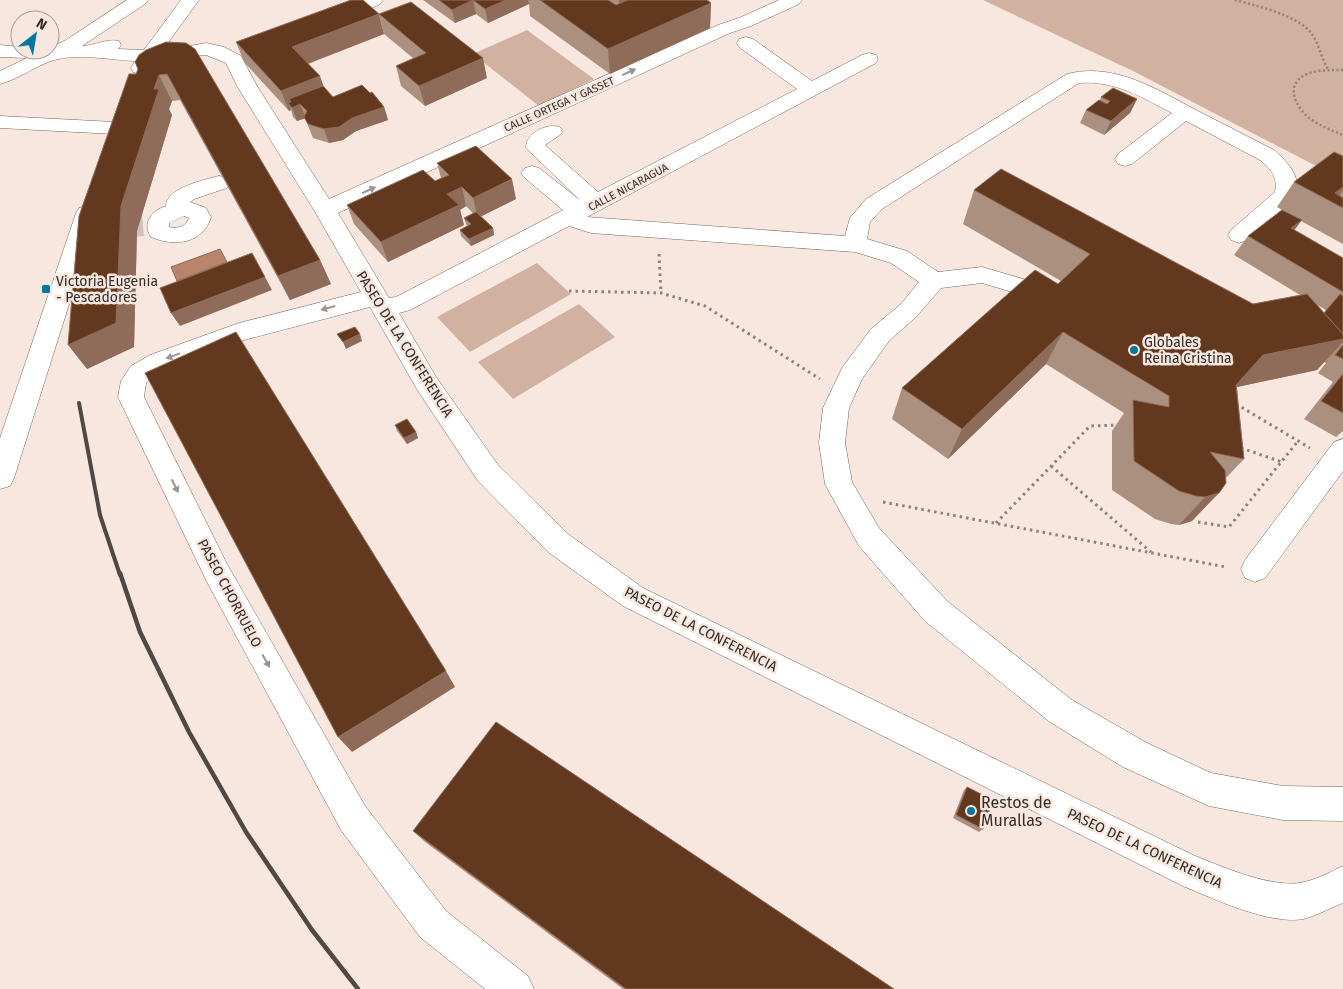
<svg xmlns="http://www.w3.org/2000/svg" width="1343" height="989" font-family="'Fira Sans',sans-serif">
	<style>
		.green { fill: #d1b1a0 }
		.water { fill: #b6856b; stroke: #8e6a57 }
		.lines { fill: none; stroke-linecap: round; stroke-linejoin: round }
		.minor-tunnel { stroke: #d0c2bb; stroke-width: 20; stroke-dasharray: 20 10; stroke-linecap: butt }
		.minor-casing { stroke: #72655e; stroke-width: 1 }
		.path-far1 { stroke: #8d827d; stroke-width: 2.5; stroke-dasharray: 2 2.5; stroke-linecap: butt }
		.path { stroke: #8d827d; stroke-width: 3; stroke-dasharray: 2.5 4; stroke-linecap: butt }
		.minor { fill: #fff; fill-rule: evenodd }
		.rail-far1 { stroke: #4f4844; stroke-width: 4 }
		.rail { stroke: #4f4844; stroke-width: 4.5 }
		.wall { fill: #ac907f; fill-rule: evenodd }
		.shaded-wall { fill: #8f6c59 }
		.building { fill: #62381f; stroke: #8f6c59 }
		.oneway { fill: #989694 }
		.poi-dot { fill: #00779f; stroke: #f7e7df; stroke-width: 2 }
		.labels { text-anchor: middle; stroke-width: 5; stroke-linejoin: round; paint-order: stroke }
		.far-street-label { font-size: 11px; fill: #322c29; stroke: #f7e7df }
		.poi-label { font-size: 14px; fill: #322c29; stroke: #f7e7df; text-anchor: start }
		.street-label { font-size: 14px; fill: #322c29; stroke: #f7e7df }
		.near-poi-label { font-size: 16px; fill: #322c29; stroke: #f7e7df; text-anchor: start }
	</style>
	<rect width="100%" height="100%" fill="#f7e7df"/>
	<path class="green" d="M983 0H1343V180L1135 72Z
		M527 30 594 79 539 106 473 54Z
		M537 263 571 294 470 352 437 317Z
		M579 304 615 337 513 399 478 362Z"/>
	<path class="water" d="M220 249 227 262 177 281 171 267Z"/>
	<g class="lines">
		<path class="minor-tunnel" d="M102 230 143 226"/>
		<defs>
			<path id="minor" d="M127 0H148L145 4 82 46C94 46 107 38 119 41L121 45 118 49 144 50 181 0H199L162 51 206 43 224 47 241 56 257 86 329 199 718 25 739 18 779 0H802L799 4 751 26 730 33 338 213 389 298 396 297 563 210 525 178 521 173 525 168 532 166 539 168 581 201 526 148C526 133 546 123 560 127L563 131 560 135 546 144V146L598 192 797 89 739 47 737 43 739 39 746 37 753 39 812 81 862 55 869 53 876 55 878 59 876 63 587 217 845 236 850 218 866 199 1067 74C1114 62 1156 89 1196 110 1222 123 1248 137 1274 150 1289 163 1305 181 1293 200L1247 240 1239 243 1231 240 1228 235 1231 230 1275 192C1278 177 1271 169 1260 160L1186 121 1132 164 1125 166 1118 164 1115 159 1118 154 1172 113C1141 97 1115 80 1079 83L882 209 870 222 867 239 907 251 938 272 982 267 1037 283 1041 289 1037 295 1029 297 982 283 941 288 917 316 889 341 862 379 849 408 845 443 852 482 879 528 947 601 1072 700 1147 743 1211 773 1283 786 1343 787V821L1283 820 1209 806 1123 767 1050 722 925 621 859 546 825 484 819 443 823 408 842 368 871 329 901 304 919 282 891 263 855 252 591 233 569 226 410 310 399 313 436 377 498 465 568 534 643 588 1193 855C1220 866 1275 890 1304 882 1318 879 1330 872 1343 866V903C1330 908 1316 916 1303 919 1270 925 1214 899 1183 886L623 606 548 552 478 481 418 391 370 307 244 340 168 369 149 380 146 383 144 397 227 564 365 806 446 911 528 976 534 989H485L420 937 341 830 207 582 118 397 121 381 131 366 150 355 239 323 361 292 314 210 237 86 226 63 206 55H194L170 63 154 62 147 72 140 74 133 72 131 68 135 61C111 60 77 53 54 60 35 66 19 79 0 84V71L27 58 0 57V45L20 47V50H50V48L66 40Z
				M360 0H383L380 4 339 24 333 25 327 24 324 20 327 16Z
				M0 116 114 122 121 124 124 128 121 132 114 134 0 128Z
				M219 176 227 178 230 183 227 188 194 199 190 202 206 208 211 217C203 244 174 247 151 237 142 223 151 211 166 206 166 188 204 180 219 176ZM184 216 189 218C186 227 177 229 169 227V223Z
				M87 206 95 208 98 213 14 478 10 486 0 489V438L76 213 79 208Z
				M1343 439V471L1265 578 1255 582 1245 578 1241 569 1245 560 1334 442Z"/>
		</defs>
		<use href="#minor" class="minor-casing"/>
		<path class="path-far1" d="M1235 0C1257 6 1298 15 1312 34 1319 44 1321 58 1328 69
			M1343 70C1335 70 1327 70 1319 71 1288 75 1287 98 1308 117 1318 125 1331 130 1343 135"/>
		<path class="path" d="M659 254 661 293
			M569 291 661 293 705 306 820 379
			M1236 404 1310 448
			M1241 448 1282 462
			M1051 466 1151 552
			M883 502 1226 567
			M1198 522 1229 527 1298 441
			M996 523 1090 426 1119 425"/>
		<use href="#minor" class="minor"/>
		<path class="rail-far1" d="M79 403 100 515 120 575"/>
		<path class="rail" d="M120 573 140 632 189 732 246 832 312 930 358 989"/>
	</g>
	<path class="wall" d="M423 0H707L711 3 710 28 610 74 530 16 529 4 488 23 476 14 455 23Z
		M379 14 487 78 425 106 401 86 396 66 413 58 384 34Z
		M384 34 308 64 324 87 333 97 384 107 388 120 356 131 343 140 329 143 313 138 305 118 297 121 293 117 291 110 289 111 244 62 236 42Z
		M166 42 320 260 331 284 290 300 180 100 172 101 169 109 172 115 137 231 134 347 87 369 136 74Z
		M1101 97 1137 99 1130 113 1104 135 1080 123 1086 110 1100 100Z
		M1343 156V244L1301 221 1294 230 1343 258V431L1336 437 1304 419 1333 382 1318 373 1326 363 1324 362 1317 370 1237 387 1244 459 1226 478 1192 521 1179 525 1171 524 1155 519 1112 490V431L1124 413 1046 364 948 459 892 419 902 388 1058 284 1061 281 963 224 974 190 1253 304 1300 295 1234 255 1248 236 1282 210 1277 207 1294 182ZM1317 305 1326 310 1324 313Z
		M437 163 516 199 481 216 493 228 494 235 471 246 461 236 460 230 467 226 466 224 464 218 473 213 466 206 460 210 464 225 388 262 354 224 347 205 435 181 441 178Z
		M395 425 416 432 418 438 407 444 397 431Z
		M967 787 983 829 979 832 953 818 964 790Z
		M413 831 894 989H623L425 842Z"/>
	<path class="shaded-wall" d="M473 0 476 14 455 23 452 10Z
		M506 0H528L529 4 488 23 485 9Z
		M619 0H640L619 8Z
		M711 3 710 28 610 74 608 49Z
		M379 14 384 34 299 67 292 47Z
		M483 58 487 78 425 106 419 86Z
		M159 75 172 101 169 109 172 115 137 231 134 347 87 369 68 345 121 206Z
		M320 76 327 96 300 104 306 118 297 121 292 108 288 103 291 110 289 111 281 91Z
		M1137 99 1130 113 1104 135 1111 121Z
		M384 107 388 120 356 131 343 140 329 143 324 129 352 118Z
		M512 179 516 199 478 218 473 198Z
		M462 187 466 206 460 210 464 225 388 262 381 242 447 194Z
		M1343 187V190L1333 203 1335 193Z
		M1302 220 1287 240 1291 228Z
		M493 228 494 235 471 246 469 239Z
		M320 260 331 284 290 300 278 276Z
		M265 277 272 290 180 326 171 313Z
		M1063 332 1046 364 948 459 962 429Z
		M360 334 362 341 346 349 343 342Z
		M1343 339V342L1317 370 1237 387 1211 416 1236 385 1263 355Z
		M416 432 418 438 407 444 404 438Z
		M1219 493 1192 521 1179 525 1205 497Z
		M446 671 455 687 352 752 338 737Z"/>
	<path class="building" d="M351 0H363L379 14 292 47 320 76 281 91 236 42Z
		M439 0H506L485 9 473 0 452 10Z
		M540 0H608L616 5 628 0H707L711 3 608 49Z
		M411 2 483 58 419 86 396 66 426 53 379 14Z
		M166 42 186 43 195 49 320 260 278 276 167 74 159 75 154 89H159L121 206 116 323 68 345 79 216 129 74H136L138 69 135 62 139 55 146 50Z
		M362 85 370 93 372 92 384 107 352 118 339 127 324 129 308 124 304 117 307 111 300 104 292 108 288 103 291 102 289 99 323 86 333 97Z
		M1113 88 1137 99 1111 121 1086 110 1099 100 1107 104 1110 101 1101 97Z
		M476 146 512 179 473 198 462 187 447 194 459 205 381 242 347 205 423 170 435 181 449 175 437 163Z
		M1334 152 1343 156V187L1335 193 1343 198V208L1294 182Z
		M1001 169 1253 304 1307 294 1343 334V339L1263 355 1236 385 1244 459 1210 452 1225 470 1226 483 1219 493 1205 497 1196 496 1179 491 1134 461 1133 400 1169 407V396L1063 332 962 429 902 388 1035 270 1058 284 1090 254 974 190Z
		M1282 210 1302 220 1291 228 1343 258V292L1248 236Z
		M476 212 493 228 469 239 460 230 471 224 464 218Z
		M252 253 265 277 171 313 160 288Z
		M1340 294 1343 296V334L1324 313Z
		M355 327 360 334 343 342 337 334Z
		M236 332 446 671 338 737 145 373Z
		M1343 345V359L1335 355Z
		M1343 374V413L1321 401Z
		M407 419 416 432 404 438 395 425Z
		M496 722 894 989H626L413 831Z
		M967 787 993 800 983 829 956 815Z"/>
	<defs><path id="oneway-solid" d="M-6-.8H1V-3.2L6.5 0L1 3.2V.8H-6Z" transform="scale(1.25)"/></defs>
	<g class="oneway">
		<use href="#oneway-solid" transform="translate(629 72) rotate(-24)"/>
		<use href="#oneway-solid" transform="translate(369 190) rotate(-24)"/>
		<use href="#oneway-solid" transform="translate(328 308) rotate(165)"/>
		<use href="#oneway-solid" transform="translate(173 356) rotate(160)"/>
		<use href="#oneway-solid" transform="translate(175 486) rotate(64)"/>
		<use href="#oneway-solid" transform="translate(266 661) rotate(61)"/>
	</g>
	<g class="poi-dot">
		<rect x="41" y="284" width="10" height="10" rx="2.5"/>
		<circle cx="1134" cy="350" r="5"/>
		<circle cx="971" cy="811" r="5"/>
	</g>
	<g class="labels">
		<g class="far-street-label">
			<text transform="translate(559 104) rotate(-24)" y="4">CALLE ORTEGA Y GASSET</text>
			<text transform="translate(628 187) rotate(-28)" y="4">CALLE NICARAGUA</text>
		</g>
		<g class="poi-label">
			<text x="56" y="286">Victoria Eugenia<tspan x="56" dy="16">- Pescadores</tspan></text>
			<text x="1144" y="347">Globales<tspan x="1144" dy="16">Reina Cristina</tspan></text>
		</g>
		<g class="street-label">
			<text transform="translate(405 344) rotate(58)" y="5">PASEO DE LA CONFERENCIA</text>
			<text transform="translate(230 593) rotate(62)" y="5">PASEO CHORRUELO</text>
			<text transform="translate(701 629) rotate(27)" y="5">PASEO DE LA CONFERENCIA</text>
			<text transform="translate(1145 848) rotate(25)" y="5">PASEO DE LA CONFERENCIA</text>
		</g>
		<g class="near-poi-label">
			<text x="981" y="808">Restos de<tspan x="981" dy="18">Murallas</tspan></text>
		</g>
	</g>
	<g transform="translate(35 35) rotate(31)"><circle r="24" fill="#f7e7df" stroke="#a89c96"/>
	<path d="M0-4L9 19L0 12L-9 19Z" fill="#00779f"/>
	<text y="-8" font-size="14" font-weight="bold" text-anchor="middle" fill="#322c29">N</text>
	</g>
</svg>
